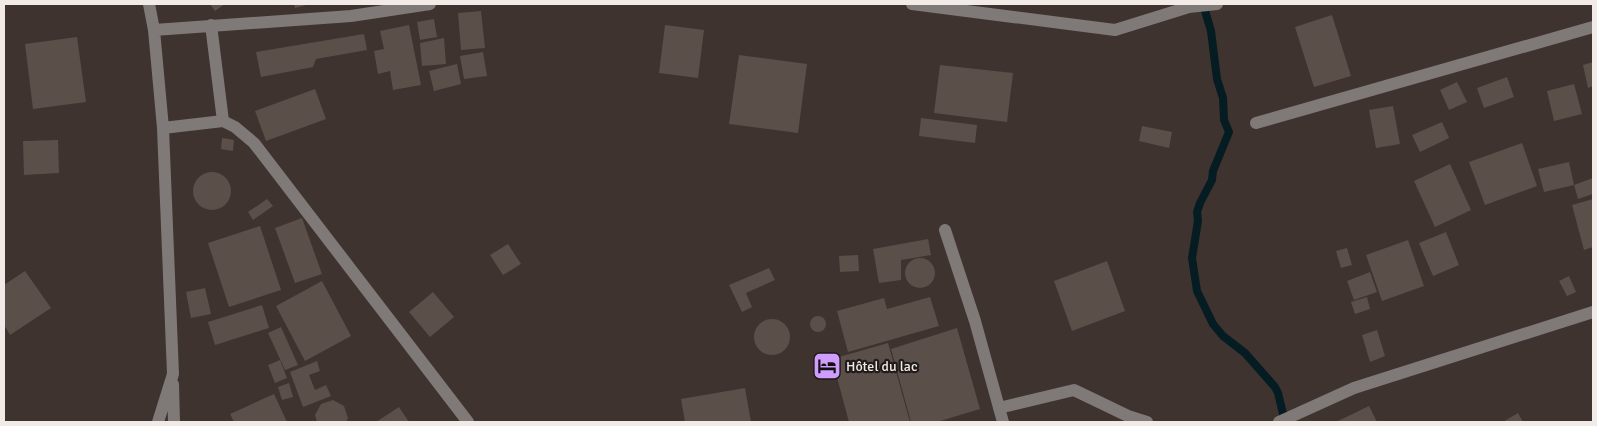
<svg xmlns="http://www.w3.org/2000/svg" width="1597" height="426" font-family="Signika,sans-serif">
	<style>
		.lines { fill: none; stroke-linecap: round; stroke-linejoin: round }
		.stream { stroke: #051d22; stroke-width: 8 }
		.building { fill: #5b4f4a }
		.minor { stroke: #7f7978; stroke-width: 12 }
		.labels { text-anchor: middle; stroke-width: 4.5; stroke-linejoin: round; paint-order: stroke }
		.poi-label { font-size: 14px; fill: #f1eae7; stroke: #211c1a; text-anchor: start }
	</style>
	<rect width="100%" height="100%" fill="#3e332e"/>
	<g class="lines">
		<path class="stream" d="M1203 4 1211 31 1217 79 1223 98 1224 120 1229 132 1213 171 1212 180 1200 203 1197 212 1198 221 1192 258 1197 291 1213 324 1223 336 1245 353 1275 387 1278 393 1285 422"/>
	</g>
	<path class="building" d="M210 4H225L215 11Z
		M294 4H310L295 8Z
		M481 11 485 48 461 50 458 13Z
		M1332 15 1351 76 1314 87 1295 27Z
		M434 19 437 37 420 40 417 22Z
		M409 25 421 85 393 90 390 71 378 74 374 51 384 49 380 31Z
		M665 25 704 30 698 78 659 73Z
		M364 34 367 50 316 59 313 67 261 77 256 52Z
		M77 37 86 102 33 109 25 44Z
		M444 38 446 64 422 66 420 43Z
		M483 52 487 76 464 79 460 56Z
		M739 55 807 64 798 133 729 124Z
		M1593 62V86L1588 88 1583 65Z
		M457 64 461 84 434 91 429 71Z
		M940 65 1013 73 1007 122 934 113Z
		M1507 77 1514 97 1484 108 1477 88Z
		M1457 82 1467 102 1449 110 1440 90Z
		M1574 84 1582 114 1554 121 1547 91Z
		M315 89 326 119 266 141 255 111Z
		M1393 106 1400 144 1376 148 1369 110Z
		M921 118 977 125 975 143 919 136Z
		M1442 122 1449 138 1420 152 1412 135Z
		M1142 126 1172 132 1169 148 1139 141Z
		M222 138 234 140 233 151 221 149Z
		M58 140 59 173 24 175 23 141Z
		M1522 143 1537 186 1485 205 1469 162Z
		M1569 162 1574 185 1544 192 1538 169Z
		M1450 164 1471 210 1435 227 1414 181Z
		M193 191a19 19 0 1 1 38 0a19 19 0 1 1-38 0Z
		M1593 178V194L1578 199 1574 185Z
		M267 199 273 206 253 220 248 212Z
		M1593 199V247L1584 250 1572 205Z
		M302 218 322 274 295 283 275 228Z
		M260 226 281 290 229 307 208 243Z
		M1446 232 1459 265 1433 276 1419 243Z
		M928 239 931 255 901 260V280L879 283 873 249Z
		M1408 240 1424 286 1382 301 1366 255Z
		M508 244 521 264 503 275 490 255Z
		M1347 248 1352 265 1341 268 1336 251Z
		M858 255 859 271 840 272 839 256Z
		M905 273a15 15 0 1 1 30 0a15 15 0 1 1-30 0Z
		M1107 261 1125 311 1072 331 1054 281Z
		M769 268 775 280 746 293 752 307 742 312 729 285Z
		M25 271 51 308 10 335 4 325V285Z
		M1370 272 1377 292 1354 300 1347 281Z
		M1569 276 1576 292 1567 296 1559 281Z
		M322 281 351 336 305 361 276 306Z
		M205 288 211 314 191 318 186 292Z
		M433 292 454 317 430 337 409 312Z
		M930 297 939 326 848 352 837 311 884 298 887 309Z
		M1367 297 1370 309 1355 314 1351 302Z
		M262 305 269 328 215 345 208 322Z
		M810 324a8 8 0 1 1 16 0a8 8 0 1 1-16 0Z
		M754 337a18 18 0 1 1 36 0a18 18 0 1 1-36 0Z
		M281 327 298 365 285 370 268 333Z
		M957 328 980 409 937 422H911L891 349Z
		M1377 330 1385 356 1370 362 1362 335Z
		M888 343 910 422H849L832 359Z
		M280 360 287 378 275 383 268 365Z
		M317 361 320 371 309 375 315 390 326 385 331 396 303 407 290 372Z
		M289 383 293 397 282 400 278 387Z
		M745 388 751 422H685L681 399Z
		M274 394 287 422H234L230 414Z
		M333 400 344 406 348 418 346 422H317L315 415 321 404Z
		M1369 406 1377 422H1336Z
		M399 407 409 422H376Z
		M1518 413 1523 422H1503Z"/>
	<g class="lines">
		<path class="minor" d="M149 4 154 30 163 128 173 374 158 422
			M912 4 1115 30 1189 7 1217 4
			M211 25 223 121
			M154 30 351 16 430 4
			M1256 123 1593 27
			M163 128 223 121 235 127 254 143 468 422
			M945 230 975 321 1003 422
			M173 384 174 422
			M999 408 1074 390 1128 416 1147 422
			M1279 422 1354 388 1593 312"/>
	</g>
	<defs>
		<symbol id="hotel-square" viewBox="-11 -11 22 22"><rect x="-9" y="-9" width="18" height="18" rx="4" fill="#d09dfe" stroke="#211c1a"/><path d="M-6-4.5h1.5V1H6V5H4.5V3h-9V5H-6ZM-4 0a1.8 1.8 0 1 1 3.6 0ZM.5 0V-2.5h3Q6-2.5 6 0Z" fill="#111"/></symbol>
	</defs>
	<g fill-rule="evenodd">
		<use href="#hotel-square" x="811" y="350" width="32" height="32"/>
	</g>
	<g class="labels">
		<g class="poi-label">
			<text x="846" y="371">Hôtel du lac</text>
		</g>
	</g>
	<rect width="1597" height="426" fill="none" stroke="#f1eae7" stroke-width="10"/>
</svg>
